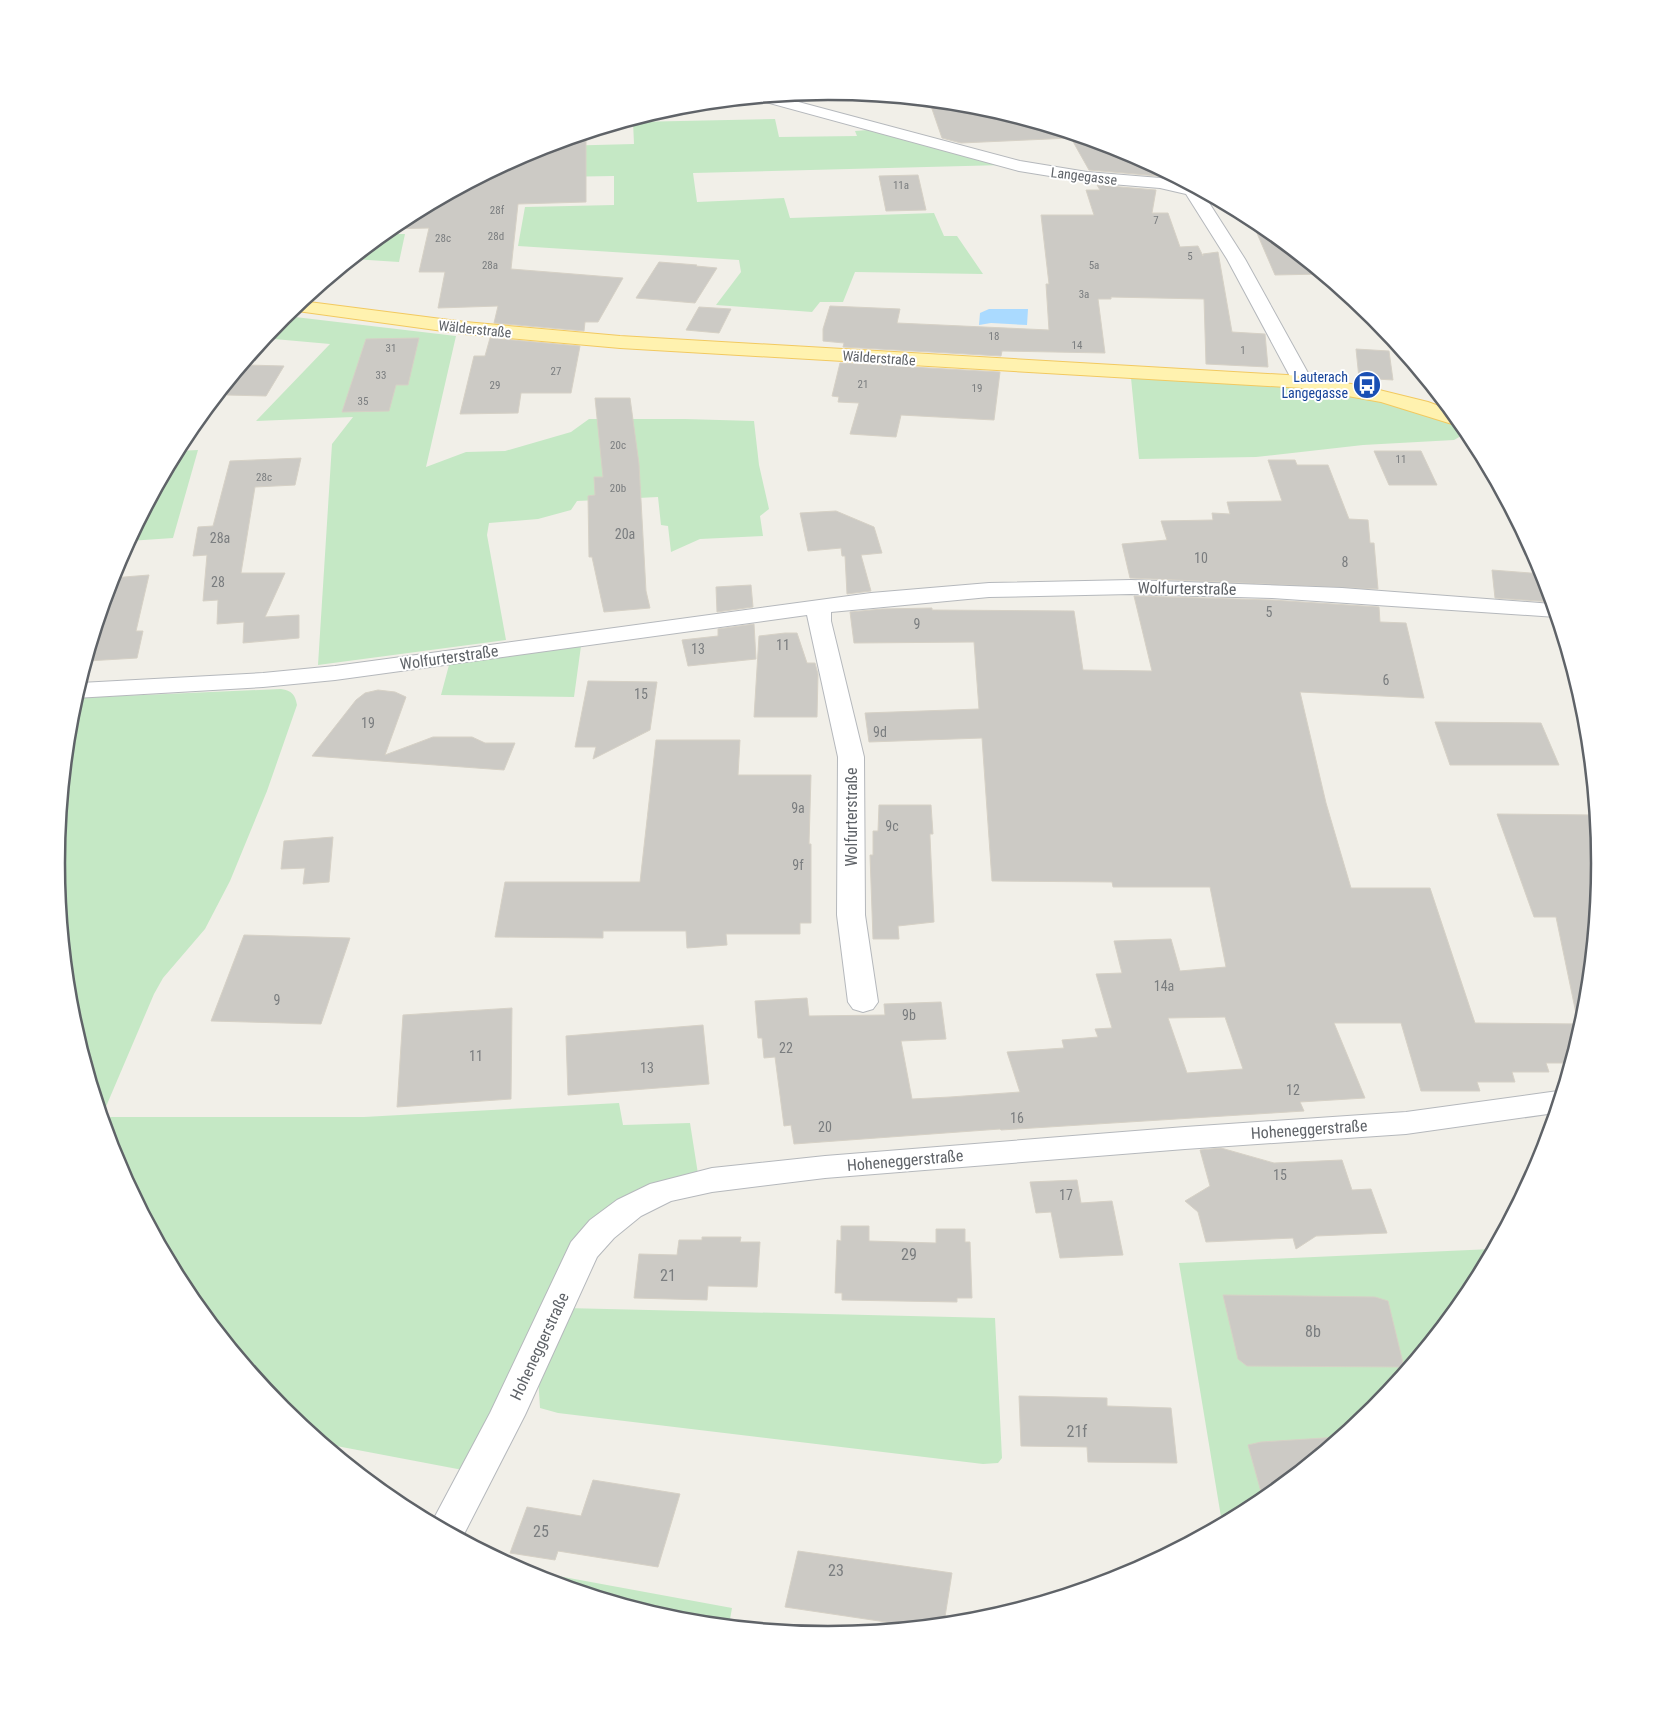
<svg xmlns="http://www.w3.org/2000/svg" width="1656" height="1725" font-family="'Roboto Condensed',sans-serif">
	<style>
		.green { fill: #c5e8c5 }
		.water { fill: #aadaff }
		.building { fill: #cccac5; stroke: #d6d1c6; fill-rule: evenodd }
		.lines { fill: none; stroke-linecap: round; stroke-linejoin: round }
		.minor-casing { stroke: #b5b8bc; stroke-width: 2 }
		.major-casing { stroke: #f2c960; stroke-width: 2 }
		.minor { fill: #fff; fill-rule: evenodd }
		.major { fill: #fff2af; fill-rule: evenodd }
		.labels { text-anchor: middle; stroke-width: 4; stroke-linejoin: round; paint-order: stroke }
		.far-number-label { font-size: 11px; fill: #7a7d7f }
		.far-street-label { font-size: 14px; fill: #5f6368; stroke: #fff }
		.far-transit-label { font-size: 14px; fill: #164399; stroke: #fff; text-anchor: end }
		.number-label { font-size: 14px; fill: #7a7d7f }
		.street-label { font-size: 16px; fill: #5f6368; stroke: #fff }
		.near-number-label { font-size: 16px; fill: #7a7d7f }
		.rim { fill: none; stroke: #5f6368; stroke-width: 2.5 }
	</style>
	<rect width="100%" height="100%" fill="#f1efe8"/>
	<path class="green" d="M775 119 779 137 857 136 855 131 868 130 1004 165 693 173 697 202 784 198 790 218 934 213 944 236H957L983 274 855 272 843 302H820L812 312 716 305 741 272 739 260 518 246 525 207 614 205V176L555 177 557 146 634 144 633 122Z
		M383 234H405L399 262 353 259Z
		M295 317 456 336 426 467 466 452 505 451 571 432 589 419H685L754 421 759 465 769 509 760 516 763 536 700 539 671 552 668 526 661 525 658 497 577 501 571 510 538 519 489 523 487 535 506 640 318 665 332 444 353 417 256 421 330 344 274 339 283 321Z
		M1131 378C1232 383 1342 380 1437 419 1447 423 1459 426 1468 432L1454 440 1363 445 1256 457 1139 459Z
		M198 450 173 538 129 541 177 451Z
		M581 646 574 697 441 695 449 665Z
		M281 689C292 691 295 694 297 705L267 791 230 881 205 929 163 978 154 994 102 1116 71 1013 56 863 71 712 75 698Z
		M619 1103 623 1125 690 1123 698 1174 624 1199 468 1471 326 1444 282 1408 186 1291 115 1158 103 1117H364Z
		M1492 1249 1470 1292 1374 1408 1257 1504 1222 1523 1179 1263Z
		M565 1308 995 1318 1002 1458 998 1463 983 1464 558 1413 540 1408 538 1376Z
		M520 1569 732 1608 729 1625 677 1619 532 1575Z"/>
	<path class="water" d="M989 309H1028L1027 325 991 323 979 325 980 313Z"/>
	<path class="building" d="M970 105 979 106 1124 150 1160 169 1158 176 1089 170 1071 138 961 143 942 138 931 106Z
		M586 133V202L518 204 511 269 623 278 598 322H585L584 331 494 323 498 306 438 308 445 272H419L429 228 389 229 399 221 533 149Z
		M918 175 926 210 886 211 879 176Z
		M1097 185 1156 190 1152 213H1168L1180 247 1198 246 1203 256V254L1218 252 1232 332 1265 334 1268 367 1206 364 1204 299 1111 297V299H1098L1105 353 1002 351 1001 356 843 347 844 343 823 341V329L830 306 900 309 897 323 1049 330 1046 284H1049L1041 215H1094L1086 190H1100Z
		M1250 217 1257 221 1322 274 1275 275Z
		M659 262 697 265 696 266 717 268 695 303 636 298Z
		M699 307 731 309 719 333 686 330Z
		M419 338 408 385H396L389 411 342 412 366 339Z
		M490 338 580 346 571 393H521L518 413 460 414 474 356H485Z
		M1356 349 1389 351 1393 380 1359 378Z
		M840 363 1000 372 994 420 901 415 896 437 850 434 859 403 838 402 839 397 832 396Z
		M247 365 284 366 266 396 227 395Z
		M595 398H630L639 464 646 591 650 608 604 612 592 557H589L588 496 595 495 594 477H603Z
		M1374 451H1421L1437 485H1389Z
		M301 458 295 485 255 487 241 573H285L265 617 299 615V638L243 643 244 622 217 624 218 600 203 601 207 555 193 556 198 527 213 526 230 461Z
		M1268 460H1295L1297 465H1328L1349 519 1368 520 1370 543H1374L1378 589 1130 578 1122 544 1167 540 1161 521 1213 520 1212 513 1230 514 1227 502 1282 501Z
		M836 511 874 527 882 553 861 555 871 591 847 594 845 556H842L841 548 808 551 800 513Z
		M1492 570 1543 574 1552 602 1495 598Z
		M149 575 136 631H143L137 658 87 661 112 578Z
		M751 585 753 607 717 612 716 587Z
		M1134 596 1272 600 1379 607 1380 622 1406 623 1424 698 1300 692 1326 803 1351 888H1430L1475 1023 1582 1024 1570 1063H1546L1549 1072H1512L1515 1082H1477L1480 1091H1421L1401 1023H1334L1365 1098 1300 1102 1304 1111 1001 1130 1000 1129 794 1144 791 1125 784 1126 775 1057 764 1058 762 1038H758L755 1001 807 998 809 1016 885 1015 884 1004 941 1002 946 1039 901 1041 912 1099 950 1097 1020 1092 1007 1052 1064 1048 1062 1040 1098 1037 1095 1029 1112 1028 1096 974 1122 973 1114 941 1171 939 1180 971 1226 967 1210 887H1113L1112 882 992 881 982 738 869 742 865 713 979 709 974 642 854 643 850 612 882 609 932 608V610L1074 611 1083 670 1152 671ZM1225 1017 1243 1069 1187 1073 1168 1018Z
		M754 624 756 659 688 666 682 640 718 636V629Z
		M785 633H797L807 663H815L818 674 817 717H754L759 636Z
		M588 681 657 682 650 730 593 759 596 747H575Z
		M378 690 395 692 406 697 385 755 433 737H472L485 743H515L504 770 312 756 356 700 365 693Z
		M1435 722 1541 723 1559 765H1450Z
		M656 740H740L738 775H811L809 844H811V923H800V934H726L727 945 687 948 686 931H603V938L495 937 505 882H640Z
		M879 805H931L933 834H930V837L934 922 898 926 899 939H873L870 855H873V831H878Z
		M1497 814 1595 815 1600 863 1585 1013 1582 1023H1578L1556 917H1534Z
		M333 837 329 882 303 884 305 868 281 869 284 841Z
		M244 935 350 938 321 1024 211 1021Z
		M512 1008 511 1099 397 1107 403 1015Z
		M703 1025 709 1084 568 1095 566 1036Z
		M1221 1148 1274 1163 1342 1160 1352 1190 1371 1189 1387 1233 1316 1236 1296 1249 1293 1238 1206 1242 1198 1212 1185 1201 1210 1186 1200 1150Z
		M1077 1180 1081 1203 1112 1201 1123 1255 1060 1258 1051 1212 1036 1213 1030 1182Z
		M841 1226H869V1241L936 1243V1229H965V1242H970L972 1298H957V1302L842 1300V1293H835L837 1240 841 1241Z
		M702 1237H741L740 1242H760L757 1287 708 1286 707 1300 634 1298 639 1254 677 1255 679 1240H702Z
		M1223 1295 1375 1297 1388 1301 1404 1367 1247 1366 1238 1359Z
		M1019 1396 1107 1398V1406L1171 1408 1177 1463 1088 1462 1087 1447 1021 1446Z
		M1339 1437 1334 1441 1263 1499 1248 1445 1261 1442Z
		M593 1480 680 1494 658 1567 558 1551 555 1560 510 1553 527 1507 581 1516Z
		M798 1551 952 1573 944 1623 913 1626 785 1607Z"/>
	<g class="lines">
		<defs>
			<path id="minor" d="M776 96 1020 161 1087 172 1160 178 1182 183 1183 181 1210 196 1206 198 1245 259 1313 382 1310 386 1303 388 1296 386 1293 382 1227 259 1186 194 1160 188 1087 182 1019 171 758 100 756 98Z
				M1131 580 1342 588 1552 604 1556 617 1272 598 1131 594 989 597 831 612V621L864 757 865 915 878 1002 873 1009 863 1012 853 1009 848 1002 837 915 838 757 807 615 335 680 263 687 75 698 80 683 263 673 335 666 871 593 989 583Z
				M1558 1091 1561 1092 1555 1113 1406 1134 1185 1149 825 1178 712 1192 671 1201 641 1216 614 1238 597 1257 525 1415 462 1538 432 1522 490 1413 571 1242 590 1220 617 1200 650 1184 712 1168 825 1156 1185 1127 1406 1112Z"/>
			<path id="major" d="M301 301 465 322 620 336 1303 376 1363 386 1428 402 1450 410 1463 425 1452 424 1381 402 1303 388 620 348 465 334 290 310Z"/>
		</defs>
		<use href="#minor" class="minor-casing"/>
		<use href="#major" class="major-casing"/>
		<use href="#minor" class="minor"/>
		<use href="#major" class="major"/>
	</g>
	<defs>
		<symbol id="bus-disc" viewBox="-11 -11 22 22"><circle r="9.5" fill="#1a4fb4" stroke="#fff"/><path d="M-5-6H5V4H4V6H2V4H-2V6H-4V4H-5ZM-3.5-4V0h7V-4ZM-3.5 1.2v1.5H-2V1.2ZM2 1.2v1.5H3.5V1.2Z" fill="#fff"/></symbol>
	</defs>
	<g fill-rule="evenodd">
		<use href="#bus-disc" x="1351" y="369" width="32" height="32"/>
	</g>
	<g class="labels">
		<g class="far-number-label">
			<text x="901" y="189">11a</text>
			<text x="497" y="214">28f</text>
			<text x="1156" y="224">7</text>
			<text x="496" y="240">28d</text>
			<text x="443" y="242">28c</text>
			<text x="1190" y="260">5</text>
			<text x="490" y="269">28a</text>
			<text x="1094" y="269">5a</text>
			<text x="1084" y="298">3a</text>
			<text x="994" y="340">18</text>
			<text x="1077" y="349">14</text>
			<text x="391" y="352">31</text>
			<text x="1243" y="354">1</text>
			<text x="556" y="375">27</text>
			<text x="381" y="379">33</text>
			<text x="863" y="388">21</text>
			<text x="495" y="389">29</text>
			<text x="977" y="392">19</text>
			<text x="363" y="405">35</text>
			<text x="618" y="449">20c</text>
			<text x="1401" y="463">11</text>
			<text x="264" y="481">28c</text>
			<text x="618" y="492">20b</text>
		</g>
		<g class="far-street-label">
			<text transform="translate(1084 176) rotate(7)" y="5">Langegasse</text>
			<text transform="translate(475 329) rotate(6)" y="5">Wälderstraße</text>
			<text transform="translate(879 358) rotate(4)" y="5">Wälderstraße</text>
		</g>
		<g class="far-transit-label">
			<text x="1348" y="382">Lauterach<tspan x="1348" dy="16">Langegasse</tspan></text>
		</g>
		<g class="number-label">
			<text x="625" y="539">20a</text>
			<text x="220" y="543">28a</text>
			<text x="1201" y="563">10</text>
			<text x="1345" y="567">8</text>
			<text x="218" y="587">28</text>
			<text x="1269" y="617">5</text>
			<text x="917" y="629">9</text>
			<text x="783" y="650">11</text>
			<text x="698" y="654">13</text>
			<text x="1386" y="685">6</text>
			<text x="641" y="699">15</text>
			<text x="368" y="728">19</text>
			<text x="880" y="737">9d</text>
			<text x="798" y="813">9a</text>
			<text x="892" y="831">9c</text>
			<text x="798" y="870">9f</text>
			<text x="1164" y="991">14a</text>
			<text x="277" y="1005">9</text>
			<text x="909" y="1020">9b</text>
			<text x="786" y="1053">22</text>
			<text x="476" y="1061">11</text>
			<text x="647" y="1073">13</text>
			<text x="1293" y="1095">12</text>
			<text x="1017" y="1123">16</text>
			<text x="825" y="1132">20</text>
			<text x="1280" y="1180">15</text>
			<text x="1066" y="1200">17</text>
		</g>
		<g class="street-label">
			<text transform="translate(1187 588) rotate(1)" y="6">Wolfurterstraße</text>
			<text transform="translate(449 657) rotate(-8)" y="6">Wolfurterstraße</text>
			<text transform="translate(851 817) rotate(-90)" y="6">Wolfurterstraße</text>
			<text transform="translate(1309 1129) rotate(-4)" y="6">Hoheneggerstraße</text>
			<text transform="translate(905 1160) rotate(-5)" y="6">Hoheneggerstraße</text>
			<text transform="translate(539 1346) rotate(-65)" y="6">Hoheneggerstraße</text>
		</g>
		<g class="near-number-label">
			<text x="909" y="1260">29</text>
			<text x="668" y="1281">21</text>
			<text x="1313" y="1337">8b</text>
			<text x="1077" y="1437">21f</text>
			<text x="541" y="1537">25</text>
			<text x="836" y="1576">23</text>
		</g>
	</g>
	<path d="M0 0H1656V1725H0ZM65 863a763 763 0 1 1 1526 0a763 763 0 1 1-1526 0Z" fill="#fff" fill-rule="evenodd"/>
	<path class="rim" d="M65 863a763 763 0 1 1 1526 0a763 763 0 1 1-1526 0Z"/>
</svg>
